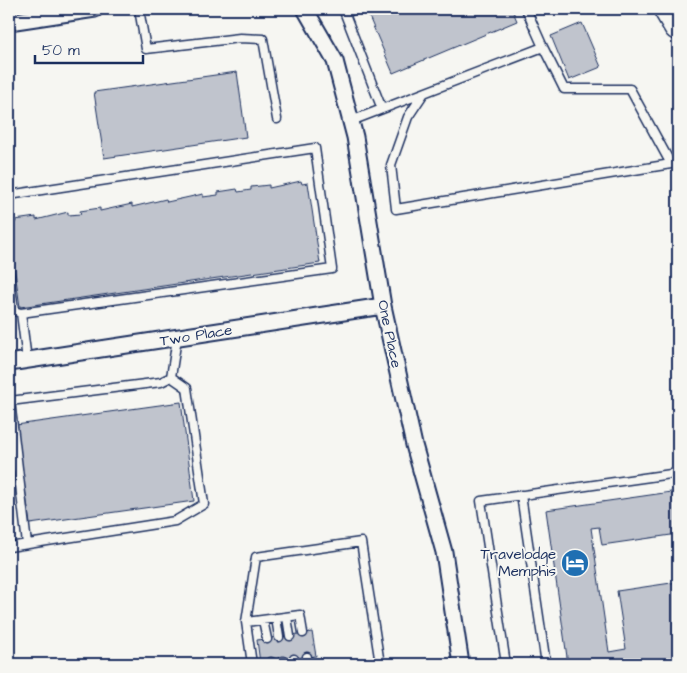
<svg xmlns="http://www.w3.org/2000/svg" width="687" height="673" font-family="'Architects Daughter',sans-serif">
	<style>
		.building { fill: #c0c4cd; stroke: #1b2f5e }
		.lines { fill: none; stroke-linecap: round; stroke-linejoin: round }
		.service-casing { stroke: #1b2f5e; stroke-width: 11 }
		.minor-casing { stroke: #1b2f5e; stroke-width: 19 }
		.motorway-casing { stroke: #1b2f5e; stroke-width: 31 }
		.service { stroke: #f6f6f2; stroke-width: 8 }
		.minor { stroke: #f6f6f2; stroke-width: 15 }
		.motorway { stroke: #f6f6f2; stroke-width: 28 }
		.labels { text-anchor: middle; stroke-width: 4; stroke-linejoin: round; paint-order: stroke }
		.street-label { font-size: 15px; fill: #1b2f5e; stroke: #f6f6f2 }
		.poi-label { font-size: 15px; fill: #1b2f5e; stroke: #f6f6f2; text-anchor: end }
	</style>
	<rect width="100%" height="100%" fill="#f6f6f2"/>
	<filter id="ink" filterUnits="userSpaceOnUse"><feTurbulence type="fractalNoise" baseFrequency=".02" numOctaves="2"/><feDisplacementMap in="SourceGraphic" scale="10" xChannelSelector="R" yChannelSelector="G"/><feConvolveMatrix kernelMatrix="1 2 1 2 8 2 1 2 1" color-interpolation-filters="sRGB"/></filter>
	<g filter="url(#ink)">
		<path class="building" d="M375 9H512L517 21 393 73 367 12Z
			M582 23 601 67 569 80 551 36Z
			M237 72 246 137 104 158 94 92Z
			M301 181 302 184 308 183 320 263 20 307 9 229V223L16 222 15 220 36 217V220L68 212V215L81 214 80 211 100 208V211L132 204V207L166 199 167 202 203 194V197L218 195V192L237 189 238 192 251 190V187L269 185V188Z
			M181 402 194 501 30 524 16 425Z
			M9 489 14 525 9 527Z
			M678 491V534L602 545 599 527 591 528 609 652 626 649 617 591 678 582V664H568L546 510Z
			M312 632 316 656 260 663 257 640Z"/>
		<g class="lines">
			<defs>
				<path id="service" d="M139 9 146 49 240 38 263 39 277 119
					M354 9 345 14 382 109
					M526 9 543 47
					M351 121 543 47 564 89H630L671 164 396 209 391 165 408 117 424 93
					M9 195 315 148 332 269 21 313 14 311 9 272
					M21 313 27 360
					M521 495 546 664
					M27 544 10 401 161 382 171 377 177 338
					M9 547 175 521 204 504 187 388 171 377
					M287 617 290 636
					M276 618 279 637
					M263 620 267 639
					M246 622 300 615 303 633
					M307 657 308 664
					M294 659 295 664
					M283 661V664
					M271 662V664
					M252 664 246 622 256 557 361 542 380 664
					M506 664 481 501 678 473"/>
				<path id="minor" d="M305 9 335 61 355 137 383 306 414 445 444 552 461 664
					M9 22 95 9
					M9 363 383 306"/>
				<path id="motorway" d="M668 9 678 26"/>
			</defs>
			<use href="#service" class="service-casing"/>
			<use href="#minor" class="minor-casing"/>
			<use href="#motorway" class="motorway-casing"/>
			<use href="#service" class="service"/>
			<use href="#minor" class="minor"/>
			<use href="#motorway" class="motorway"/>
		</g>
	</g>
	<defs>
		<symbol id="hotel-disc" viewBox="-11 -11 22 22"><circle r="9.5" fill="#1f6fb2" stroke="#f6f6f2"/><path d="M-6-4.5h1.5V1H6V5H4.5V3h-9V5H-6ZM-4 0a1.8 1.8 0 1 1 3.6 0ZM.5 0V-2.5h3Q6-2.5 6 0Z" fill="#fff"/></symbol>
	</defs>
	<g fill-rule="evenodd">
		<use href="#hotel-disc" x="559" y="547" width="32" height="32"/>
	</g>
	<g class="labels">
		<g class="street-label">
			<text transform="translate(390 334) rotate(78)" y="5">One Place</text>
			<text transform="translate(196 335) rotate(-9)" y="5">Two Place</text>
		</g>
		<g class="poi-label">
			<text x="556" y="559">Travelodge<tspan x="556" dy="17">Memphis</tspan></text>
		</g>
	</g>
	<rect width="687" height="673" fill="none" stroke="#f6f6f2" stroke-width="30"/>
	<rect x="15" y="15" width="657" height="643" fill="none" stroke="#1b2f5e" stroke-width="2" filter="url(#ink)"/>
	<path d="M35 55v8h108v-8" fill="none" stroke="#1b2f5e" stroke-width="2.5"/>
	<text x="42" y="55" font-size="15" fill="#1b2f5e" stroke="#f6f6f2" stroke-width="4" paint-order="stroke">50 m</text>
</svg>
